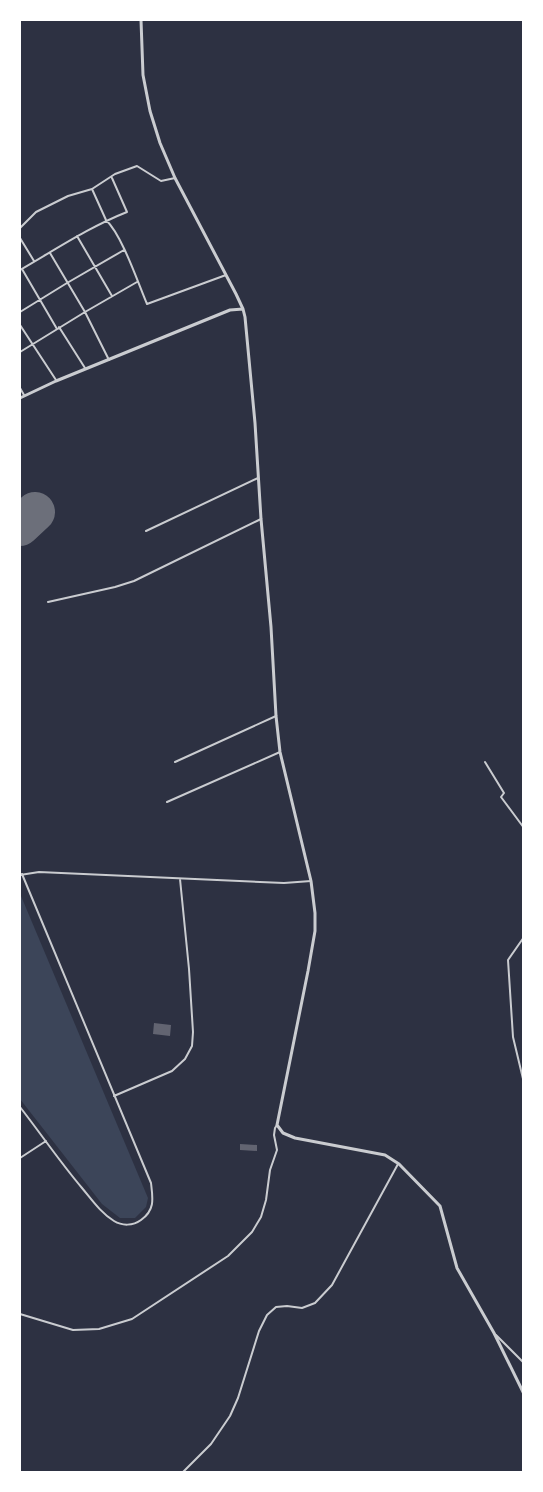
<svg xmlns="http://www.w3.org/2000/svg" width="543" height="1492" font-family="'DejaVu Sans',sans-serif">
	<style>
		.green { fill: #3c4559 }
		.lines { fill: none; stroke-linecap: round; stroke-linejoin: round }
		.runway { stroke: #6c6f7a; stroke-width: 40 }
		.building { fill: #626471 }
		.minor { stroke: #caccd0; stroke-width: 2 }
		.tertiary { stroke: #caccd0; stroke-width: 3 }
	</style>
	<rect width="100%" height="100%" fill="#2d3142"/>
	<path class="green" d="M20 896H21L148 1198 146 1207 135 1218H120L102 1204 20 1099Z"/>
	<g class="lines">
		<path class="runway" d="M20 526 35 512"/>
	</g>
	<path class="building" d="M154 1023 171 1025 170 1036 153 1034Z
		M240 1144 257 1145V1151L240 1150Z"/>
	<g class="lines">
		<path class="minor" d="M92 189 106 220C122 235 138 283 147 304L226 275
			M20 228 36 212 68 196 92 189 115 174 137 166 161 181 175 178
			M77 236 112 296
			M20 238 34 261
			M50 253 85 312 109 360
			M22 269 57 329
			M20 270C55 250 89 227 127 212L112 178
			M20 312 67 283 124 250
			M20 325 56 380
			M59 327 85 368
			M20 352 85 312 137 282
			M20 388 24 395
			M146 531 258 478
			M48 602 115 587 134 581 261 519
			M175 762 276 716
			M485 762 504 793 501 797 524 828
			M167 802 280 752
			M20 875 39 872 284 883 311 881
			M524 937 508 960 513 1037 524 1083
			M114 1096 172 1071 185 1059 192 1046 193 1032 189 969 180 879
			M20 1107C41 1134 60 1162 82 1188 92 1200 101 1213 114 1221 122 1226 133 1226 141 1220 155 1210 153 1199 151 1183L22 874
			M20 1158 46 1141
			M20 1314 73 1330 99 1329 132 1319 228 1256 252 1232 261 1217 266 1200 270 1170 277 1150 274 1135 275 1128 277 1125
			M496 1335 524 1363
			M183 1472 211 1444 230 1416 238 1398 259 1331 267 1315 276 1307 287 1306 302 1308 315 1303 332 1285 398 1164"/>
		<path class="tertiary" d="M141 20 143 75 150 111 160 143 175 178 236 294 243 309 245 317 255 423 261 519 271 627 276 716 280 752 311 881 315 913V931L308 971 277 1125 283 1133 295 1138 385 1155 399 1164 440 1206 457 1268 494 1333 524 1394
			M20 398 56 381 230 310 243 309"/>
	</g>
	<rect width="543" height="1492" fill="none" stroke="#ffffff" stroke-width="42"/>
</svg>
